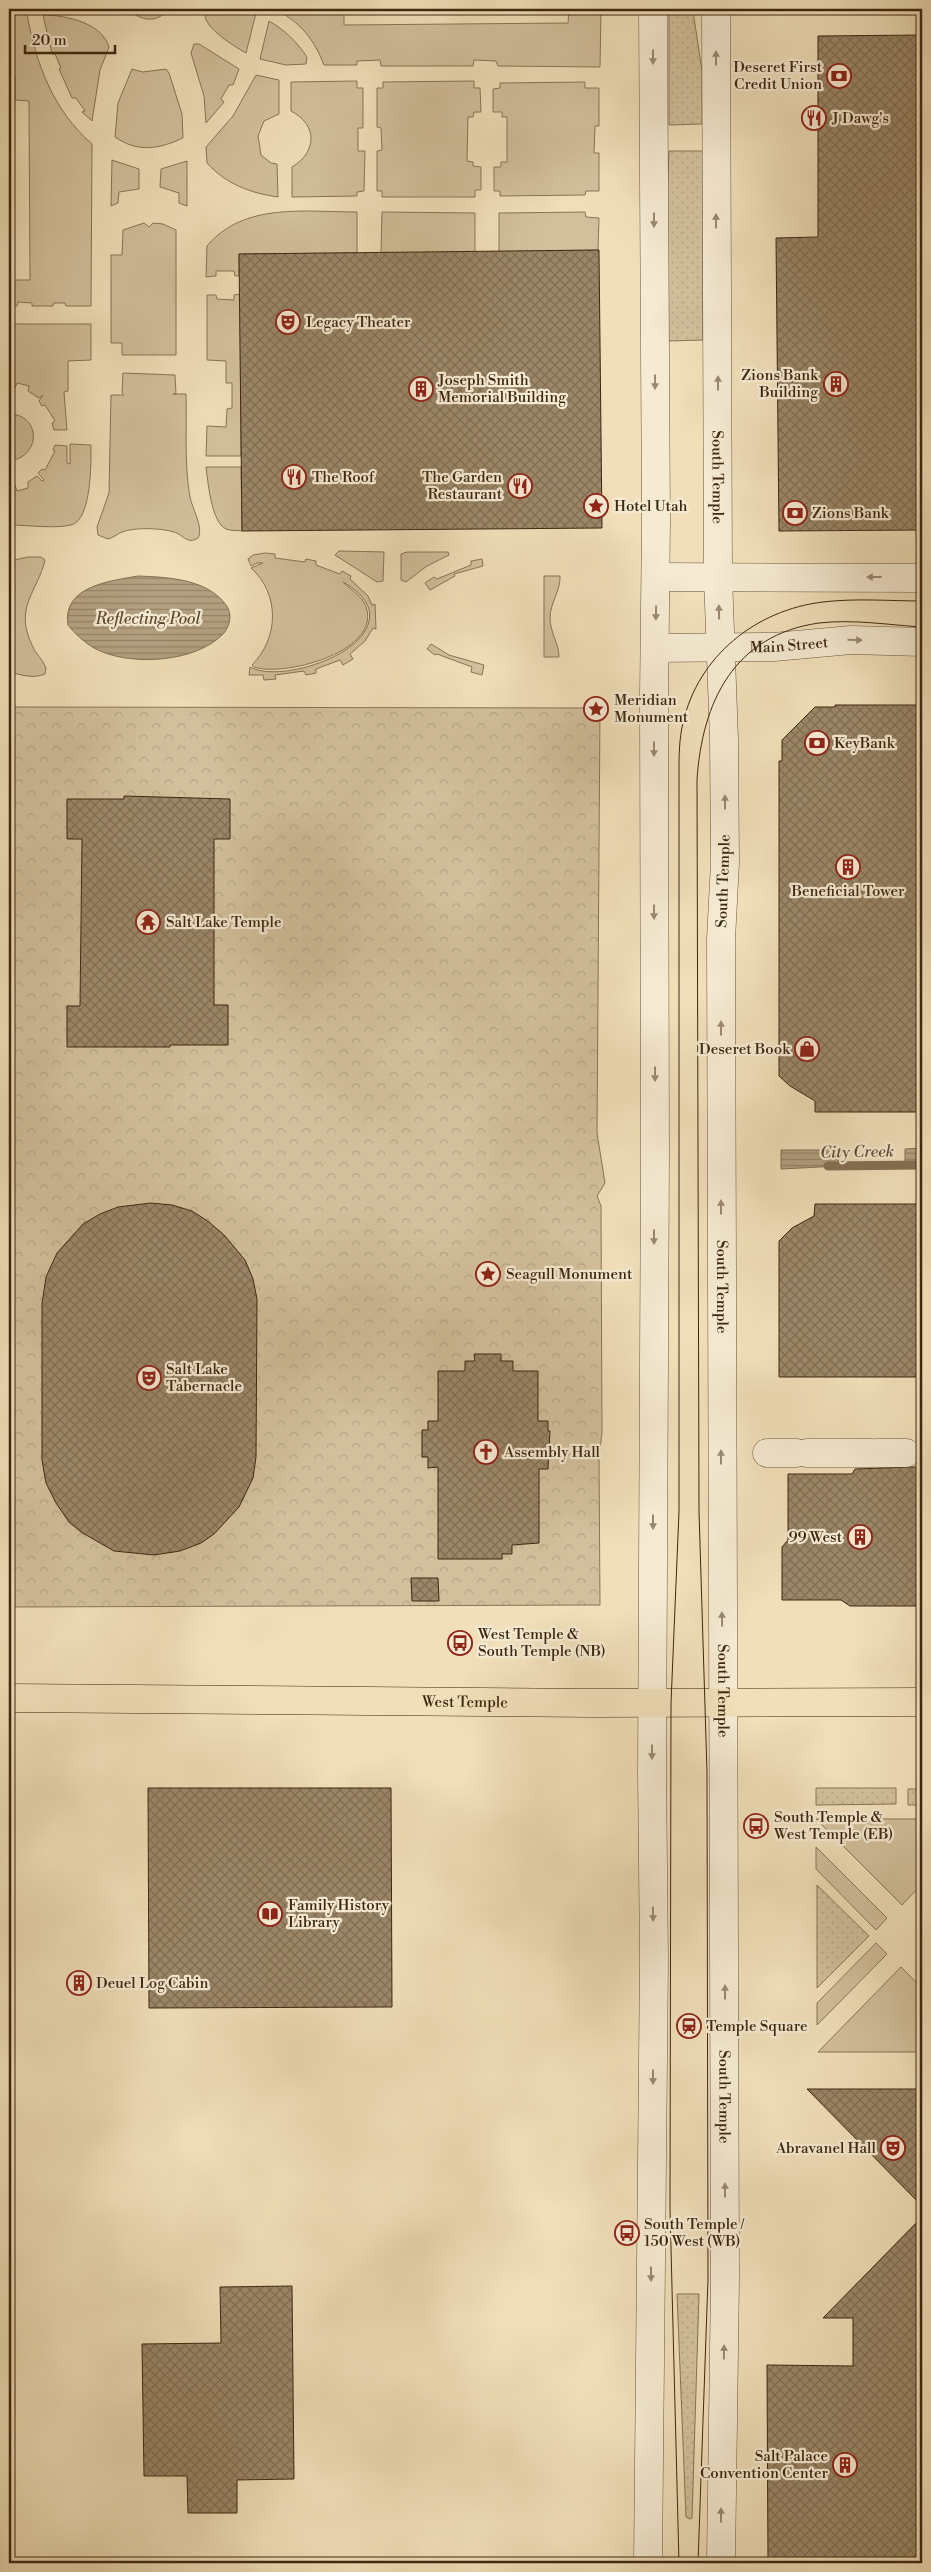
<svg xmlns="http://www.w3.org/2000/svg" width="931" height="2572" font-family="'Libre Bodoni',serif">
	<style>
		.grass { fill: #d2c09c; stroke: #887456 }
		.park { fill: url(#park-crowns); stroke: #887456 }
		.garden { fill: url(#garden-dots); stroke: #887456 }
		.water { fill: url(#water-rules); stroke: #847053 }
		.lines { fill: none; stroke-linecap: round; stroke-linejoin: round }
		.stream { stroke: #847053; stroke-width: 9 }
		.building { fill: url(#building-cross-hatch); stroke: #3e2710 }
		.minor-casing { stroke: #6a553a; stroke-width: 29 }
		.major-casing { stroke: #3e2710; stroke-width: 29 }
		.minor { stroke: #f5ead2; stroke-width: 28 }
		.major { stroke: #f0dfb9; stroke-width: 28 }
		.tram { stroke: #3e2710; stroke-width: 1 }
		.oneway { fill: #9a8871 }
		.labels { text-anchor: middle; stroke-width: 4.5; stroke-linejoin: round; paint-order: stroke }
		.poi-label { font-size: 15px; fill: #3e2710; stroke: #f5ead2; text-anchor: start }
		.street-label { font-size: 15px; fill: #3e2710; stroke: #f5ead2 }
		.water-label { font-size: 16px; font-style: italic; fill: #614b32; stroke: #f5ead2 }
	</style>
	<defs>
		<pattern id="park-crowns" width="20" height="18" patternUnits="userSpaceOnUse" patternTransform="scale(1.25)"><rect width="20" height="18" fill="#d2c09c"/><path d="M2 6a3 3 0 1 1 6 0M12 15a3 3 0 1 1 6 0" fill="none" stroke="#b5a585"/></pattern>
		<pattern id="garden-dots" width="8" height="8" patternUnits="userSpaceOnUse" patternTransform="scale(1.25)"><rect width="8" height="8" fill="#d2c09c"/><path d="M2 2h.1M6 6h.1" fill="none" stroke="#b5a585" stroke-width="1.8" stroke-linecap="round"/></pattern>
		<pattern id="water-rules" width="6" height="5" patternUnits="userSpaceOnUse" patternTransform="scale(1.25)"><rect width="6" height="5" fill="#b3a080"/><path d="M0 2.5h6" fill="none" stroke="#938267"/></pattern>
		<pattern id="building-cross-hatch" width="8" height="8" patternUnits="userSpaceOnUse" patternTransform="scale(1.25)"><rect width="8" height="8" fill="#9b8768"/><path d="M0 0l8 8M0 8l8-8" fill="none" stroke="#806e54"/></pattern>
	</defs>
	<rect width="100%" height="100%" fill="#f0dfb9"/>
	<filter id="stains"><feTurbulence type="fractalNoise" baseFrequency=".004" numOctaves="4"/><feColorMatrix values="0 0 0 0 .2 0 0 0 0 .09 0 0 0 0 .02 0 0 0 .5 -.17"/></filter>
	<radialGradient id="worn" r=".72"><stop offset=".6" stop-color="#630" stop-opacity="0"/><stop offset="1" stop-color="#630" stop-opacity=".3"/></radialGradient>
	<path class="grass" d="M127 9H169C156 24 142 21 127 9Z
		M213 9H257L246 53C234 46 204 28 205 14Z
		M275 9H344V25L568 23 569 9H601L600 67 498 66 496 61 474 60 473 66H381L380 60 357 61V65H324C314 39 300 22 275 9Z
		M9 14H27C36 64 53 110 92 144L91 306H66L65 303H54L53 306H32V303L18 302 17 306 9 307V280H30L29 101 15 100V75H9Z
		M43 15C66 15 102 23 109 47L100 70 92 121 82 112 85 111 76 98H72L59 69 61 68 55 54H52Z
		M269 21C285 30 297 42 307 57L306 64 286 65 260 59Z
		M194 44H199L239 69 233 85H229L221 99 224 102 206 123 204 96 191 53Z
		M132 69 143 72 166 69 169 73 182 114 183 138C159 149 138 153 115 137L118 103Z
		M256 75 279 80V114L264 121 258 136 261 155 271 163 277 164 278 197C250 193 226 184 207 163L206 147 233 116Z
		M357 81V88H363V128H358V151H365L364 191 357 192V196L292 197V167C317 152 318 125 291 111V82Z
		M474 81V88H480L481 112H474L473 117H468L467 161 473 162V166L481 167V190H475V197H382V191H377V151L382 150 381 128 377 127V88H383V82Z
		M585 82V88H599V126H595L594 153H599V191H586L585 195 500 196V191H494V167H501V162H507V117H502V112H493V89L500 88V83Z
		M112 160 139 169V189L119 192 118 203 111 206Z
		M187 161V206L179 203V193L160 187 161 169Z
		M357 212V253L239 254V276H235L234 271H216V276L206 277 207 246C244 202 305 212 357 212Z
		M382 212 475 213V252L381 253Z
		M585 212 586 217 599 218 598 250 499 252V213Z
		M144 223 149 227 153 223 163 224 176 230V355H122V343H111V255H122L123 230Z
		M240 294 241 456H206L207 426 226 427 227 409 232 408V383H226V361L207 360V295H216L217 299 234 300V295Z
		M9 324H91V360L68 361V391L64 392 67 430H54L52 423 55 421 45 405 42 406 39 401 43 395 39 398 28 391 29 386 17 383 15 388H9Z
		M123 373 175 375 176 394H173H186C187 428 184 464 190 497 192 508 204 528 198 538 187 545 184 535 174 532 161 528 135 527 122 532 117 534 113 538 108 539L98 535 97 527 109 493 111 395H124L122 393Z
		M9 414C41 414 42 457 9 461Z
		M70 444 91 445C91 461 92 520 71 525 55 529 27 525 9 525V486L15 485 17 491 28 488V482L37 476 42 481 44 480 38 473 42 469 45 470 55 451 53 450 55 445 67 446V463L70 464Z
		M206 467H241L242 531C237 530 231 531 226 529 211 522 208 481 206 467Z
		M339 551 384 552 383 581 377 582 335 555Z
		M407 552H448L449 555 427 566 406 582 401 580V554Z
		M265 553 275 554V558L305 562 306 559 316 561V565L340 574 342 571 351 576 350 579 368 596 372 605 375 604 376 629 373 628 365 641 350 654 353 659 343 665 340 660 316 669V673L306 675 304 671 275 675 276 679 264 680 263 675H249L250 667C280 684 379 653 369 609 365 597 354 588 343 582 351 590 364 597 367 610 377 653 283 677 254 667L252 665C279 638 280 594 251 568L263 563H257L251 566 248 559 253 555Z
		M28 557H41L45 560C37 593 14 607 32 645 35 654 43 659 46 668L45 674C34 679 21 675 10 672L9 668V565L10 561Z
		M482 559 483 566 454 574 455 576 430 590 425 583 434 577 437 579 471 565V561Z
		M544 576H560C561 590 550 603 550 618 550 632 559 644 559 657H544Z
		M431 644 449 655 484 665 482 675 471 672 472 667 437 654 435 655 427 649Z
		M816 1819H922V1884L902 1905Z
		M816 1847 887 1918 876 1930 816 1869Z
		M876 1943 887 1954 817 2025V2003Z
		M901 1967 922 1988V2052H818Z"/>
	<path class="park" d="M9 707 600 708 597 1133 605 1183 597 1196 601 1206 602 1433 599 1456 600 1605 9 1607Z"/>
	<path class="garden" d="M669 11H693L702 71V124L669 125Z
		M669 151H703V340L666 341 665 247Z
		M816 1788H896V1804L816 1805Z
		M908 1789H922V1805H908Z
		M817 1885 869 1936 817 1988Z
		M677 2294H699L692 2518 690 2519 686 2517Z"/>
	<path class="water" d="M138 576C167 577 208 579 226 605 232 613 231 624 224 633 197 663 128 667 94 648 84 642 75 634 68 625 62 586 110 581 138 576Z
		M922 1148V1165L905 1164V1149Z
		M781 1150H838L839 1166 781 1169Z"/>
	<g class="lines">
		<path class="stream" d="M828 1166 922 1165"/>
	</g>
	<path class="building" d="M922 35V530L779 531 776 238 818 237V36Z
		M599 250 602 528 242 531 239 254Z
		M835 705H922V1112H815V1101L790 1086 779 1076V761H782V740L815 707H835Z
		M124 796 230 799V839H214V1005H228V1045H170V1047H67V1006H80L82 839H67V799H124Z
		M151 1203 172 1205 192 1211 209 1222 225 1236 245 1260 253 1279 257 1299 256 1457 253 1478 239 1507 214 1534 201 1543 180 1551 154 1555 114 1551 81 1532 69 1522 56 1503 46 1483 42 1460V1304L46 1277 57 1253 83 1224 100 1214 118 1207Z
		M815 1204H922V1377H779V1241L792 1228 814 1216Z
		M474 1354H501V1361H513V1371H538V1421H548V1431H550L548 1469H539V1543L512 1545V1554H502V1559H438V1467L428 1468V1457H422V1430H428V1421H438V1371H465V1361H475Z
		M912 1467H922V1606H850L841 1600H782V1547L788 1540V1474H852L855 1469Z
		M411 1578H438L439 1601H412Z
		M148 1788H391L392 2007 149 2008Z
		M807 2089H922V2206Z
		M922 2217V2563H768L767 2365 853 2366V2318H823Z
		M292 2286 294 2479 237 2480V2513H188L187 2476H144L142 2344 221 2343 220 2287Z"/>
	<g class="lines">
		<defs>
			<g id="minor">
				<path id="s1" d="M716 9 718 577 724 739 725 863 721 939 725 2279 721 2563"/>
				<path d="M656 577 922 578"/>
				<path id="s2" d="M655 648 774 647 851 640 922 642"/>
				<path d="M767 1453H796"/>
				<path d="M807 1453H871"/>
				<path d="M877 1453H906"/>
				<path d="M648 2563 654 1960 652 1772 655 1156 654 696 656 522 653 9"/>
			</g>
			<g id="major">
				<path id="s3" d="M9 1698 592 1703 922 1702"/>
			</g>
		</defs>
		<use href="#minor" class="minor-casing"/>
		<use href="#major" class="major-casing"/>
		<use href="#minor" class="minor"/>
		<use href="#major" class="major"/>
		<path class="tram" d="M679 2563 670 2209 671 1703 679 1512V773C679 757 679 739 683 723 698 656 756 610 823 602 856 598 890 601 922 601
			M698 2563 708 2279 707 1772 699 1511 697 780C702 702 734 635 819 623 853 619 889 625 922 627"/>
	</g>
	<defs><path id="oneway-solid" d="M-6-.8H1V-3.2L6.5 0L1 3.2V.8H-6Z" transform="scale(1.25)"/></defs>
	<g class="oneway">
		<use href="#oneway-solid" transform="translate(653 57) rotate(90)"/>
		<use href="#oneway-solid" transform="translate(716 58) rotate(-90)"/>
		<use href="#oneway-solid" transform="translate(654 220) rotate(90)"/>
		<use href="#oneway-solid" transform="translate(716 221) rotate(-90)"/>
		<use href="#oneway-solid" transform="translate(655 382) rotate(90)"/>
		<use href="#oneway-solid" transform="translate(718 383) rotate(-90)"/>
		<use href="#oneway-solid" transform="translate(874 577) rotate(-180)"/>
		<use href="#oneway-solid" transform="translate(719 612) rotate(-91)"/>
		<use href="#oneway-solid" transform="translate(656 613) rotate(91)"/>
		<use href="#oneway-solid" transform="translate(855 640) rotate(1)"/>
		<use href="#oneway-solid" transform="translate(654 749) rotate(90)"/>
		<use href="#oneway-solid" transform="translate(725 802) rotate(-90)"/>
		<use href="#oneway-solid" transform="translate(654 912) rotate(90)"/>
		<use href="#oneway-solid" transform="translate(721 1028) rotate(-90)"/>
		<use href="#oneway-solid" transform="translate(655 1074) rotate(90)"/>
		<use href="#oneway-solid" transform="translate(721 1207) rotate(-90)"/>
		<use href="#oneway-solid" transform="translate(654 1237) rotate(90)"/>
		<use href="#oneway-solid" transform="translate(721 1457) rotate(-90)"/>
		<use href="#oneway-solid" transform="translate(653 1522) rotate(90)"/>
		<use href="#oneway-solid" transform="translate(722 1619) rotate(-91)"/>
		<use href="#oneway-solid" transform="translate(652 1752) rotate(90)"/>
		<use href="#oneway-solid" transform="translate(653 1914) rotate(89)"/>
		<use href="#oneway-solid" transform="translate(725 1992) rotate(-90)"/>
		<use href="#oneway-solid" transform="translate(653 2077) rotate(90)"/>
		<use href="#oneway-solid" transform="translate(725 2190) rotate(-90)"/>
		<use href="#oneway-solid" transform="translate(651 2274) rotate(90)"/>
		<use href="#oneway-solid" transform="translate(724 2352) rotate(-89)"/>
		<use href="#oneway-solid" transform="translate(721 2515) rotate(-90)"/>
	</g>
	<defs>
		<symbol id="bank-ring" viewBox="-11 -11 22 22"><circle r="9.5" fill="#f5ead2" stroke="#8f2418" stroke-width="1.5"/><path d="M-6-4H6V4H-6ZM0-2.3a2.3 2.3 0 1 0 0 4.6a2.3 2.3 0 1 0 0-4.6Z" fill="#8f2418"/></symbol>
		<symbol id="restaurant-ring" viewBox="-11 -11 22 22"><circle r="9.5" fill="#f5ead2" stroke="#8f2418" stroke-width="1.5"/><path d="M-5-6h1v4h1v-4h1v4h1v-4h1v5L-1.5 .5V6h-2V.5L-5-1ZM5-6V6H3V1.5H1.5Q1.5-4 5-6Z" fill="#8f2418"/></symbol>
		<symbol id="theatre-ring" viewBox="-11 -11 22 22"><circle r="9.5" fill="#f5ead2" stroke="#8f2418" stroke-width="1.5"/><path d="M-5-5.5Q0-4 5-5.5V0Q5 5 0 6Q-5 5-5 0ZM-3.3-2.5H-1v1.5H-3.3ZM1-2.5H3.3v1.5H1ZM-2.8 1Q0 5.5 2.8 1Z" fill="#8f2418"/></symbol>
		<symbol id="building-ring" viewBox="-11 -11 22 22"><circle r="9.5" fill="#f5ead2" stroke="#8f2418" stroke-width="1.5"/><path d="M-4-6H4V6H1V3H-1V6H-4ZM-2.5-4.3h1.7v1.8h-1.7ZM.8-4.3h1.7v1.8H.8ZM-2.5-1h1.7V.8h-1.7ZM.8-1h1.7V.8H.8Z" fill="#8f2418"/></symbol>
		<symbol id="sight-ring" viewBox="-11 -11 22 22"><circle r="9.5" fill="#f5ead2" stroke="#8f2418" stroke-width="1.5"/><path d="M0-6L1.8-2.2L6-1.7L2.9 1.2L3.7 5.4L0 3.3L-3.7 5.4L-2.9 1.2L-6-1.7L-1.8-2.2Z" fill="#8f2418"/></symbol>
		<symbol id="temple-ring" viewBox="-11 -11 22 22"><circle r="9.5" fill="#f5ead2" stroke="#8f2418" stroke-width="1.5"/><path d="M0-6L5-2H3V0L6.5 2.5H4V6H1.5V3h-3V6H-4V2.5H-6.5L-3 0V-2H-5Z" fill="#8f2418"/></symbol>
		<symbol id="shop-ring" viewBox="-11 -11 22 22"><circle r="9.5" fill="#f5ead2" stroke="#8f2418" stroke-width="1.5"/><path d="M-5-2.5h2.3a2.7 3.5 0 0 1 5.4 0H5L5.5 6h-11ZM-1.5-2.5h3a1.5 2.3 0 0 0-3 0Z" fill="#8f2418"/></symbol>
		<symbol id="church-ring" viewBox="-11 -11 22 22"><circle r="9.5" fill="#f5ead2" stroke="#8f2418" stroke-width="1.5"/><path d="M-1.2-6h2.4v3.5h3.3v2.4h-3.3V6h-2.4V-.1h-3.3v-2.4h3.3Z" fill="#8f2418"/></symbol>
		<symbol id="bus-ring" viewBox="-11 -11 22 22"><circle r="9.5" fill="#f5ead2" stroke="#8f2418" stroke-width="1.5"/><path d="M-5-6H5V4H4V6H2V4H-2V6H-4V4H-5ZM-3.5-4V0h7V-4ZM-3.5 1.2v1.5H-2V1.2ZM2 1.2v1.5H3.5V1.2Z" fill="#8f2418"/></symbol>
		<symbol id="library-ring" viewBox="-11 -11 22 22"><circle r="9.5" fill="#f5ead2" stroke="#8f2418" stroke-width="1.5"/><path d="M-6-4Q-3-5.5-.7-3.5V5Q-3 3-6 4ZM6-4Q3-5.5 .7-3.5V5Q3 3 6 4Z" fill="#8f2418"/></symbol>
		<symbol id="station-ring" viewBox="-11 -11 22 22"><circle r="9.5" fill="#f5ead2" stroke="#8f2418" stroke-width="1.5"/><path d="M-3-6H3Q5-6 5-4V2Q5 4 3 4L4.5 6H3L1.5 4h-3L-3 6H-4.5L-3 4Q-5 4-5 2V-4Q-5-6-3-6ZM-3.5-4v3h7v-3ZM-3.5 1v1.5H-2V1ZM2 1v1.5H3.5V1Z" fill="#8f2418"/></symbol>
	</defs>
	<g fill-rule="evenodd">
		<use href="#bank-ring" x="825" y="62" width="28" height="28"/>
		<use href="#restaurant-ring" x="800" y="104" width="28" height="28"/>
		<use href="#theatre-ring" x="274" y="308" width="28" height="28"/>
		<use href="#building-ring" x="822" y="370" width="28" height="28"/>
		<use href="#building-ring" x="407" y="375" width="28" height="28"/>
		<use href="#restaurant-ring" x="280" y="463" width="28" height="28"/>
		<use href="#restaurant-ring" x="506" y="472" width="28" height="28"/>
		<use href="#sight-ring" x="582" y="492" width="28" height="28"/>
		<use href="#bank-ring" x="781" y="499" width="28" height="28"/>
		<use href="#sight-ring" x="582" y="695" width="28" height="28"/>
		<use href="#bank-ring" x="803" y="729" width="28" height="28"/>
		<use href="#building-ring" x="834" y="853" width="28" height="28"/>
		<use href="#temple-ring" x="134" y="908" width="28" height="28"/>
		<use href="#shop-ring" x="793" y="1035" width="28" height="28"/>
		<use href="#sight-ring" x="474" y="1260" width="28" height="28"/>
		<use href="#theatre-ring" x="135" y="1364" width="28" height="28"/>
		<use href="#church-ring" x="472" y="1438" width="28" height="28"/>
		<use href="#building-ring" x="846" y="1523" width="28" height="28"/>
		<use href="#bus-ring" x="446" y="1629" width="28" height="28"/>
		<use href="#bus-ring" x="742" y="1812" width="28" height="28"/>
		<use href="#library-ring" x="256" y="1900" width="28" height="28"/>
		<use href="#building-ring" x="65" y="1969" width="28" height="28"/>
		<use href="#station-ring" x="675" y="2012" width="28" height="28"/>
		<use href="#theatre-ring" x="879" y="2134" width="28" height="28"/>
		<use href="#bus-ring" x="613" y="2219" width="28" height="28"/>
		<use href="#building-ring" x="831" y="2451" width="28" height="28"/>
	</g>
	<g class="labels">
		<g class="poi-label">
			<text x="822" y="72" text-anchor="end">Deseret First<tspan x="822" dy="17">Credit Union</tspan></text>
			<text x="832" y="123">J Dawg's</text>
			<text x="306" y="327">Legacy Theater</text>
			<text x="818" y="380" text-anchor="end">Zions Bank<tspan x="818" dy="17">Building</tspan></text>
			<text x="438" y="385">Joseph Smith<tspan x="438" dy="17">Memorial Building</tspan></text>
			<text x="312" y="482">The Roof</text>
			<text x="502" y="482" text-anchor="end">The Garden<tspan x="502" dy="17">Restaurant</tspan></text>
			<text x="614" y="511">Hotel Utah</text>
			<text x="812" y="518">Zions Bank</text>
			<text x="614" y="705">Meridian<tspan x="614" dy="17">Monument</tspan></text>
			<text x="834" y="748">KeyBank</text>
			<text x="848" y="896" text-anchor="middle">Beneficial Tower</text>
			<text x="166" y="927">Salt Lake Temple</text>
			<text x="790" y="1054" text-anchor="end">Deseret Book</text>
			<text x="506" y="1279">Seagull Monument</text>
			<text x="166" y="1374">Salt Lake<tspan x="166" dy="17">Tabernacle</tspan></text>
			<text x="504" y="1457">Assembly Hall</text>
			<text x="842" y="1542" text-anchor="end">99 West</text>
			<text x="478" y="1639">West Temple &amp;<tspan x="478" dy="17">South Temple (NB)</tspan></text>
			<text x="774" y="1822">South Temple &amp;<tspan x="774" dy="17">West Temple (EB)</tspan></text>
			<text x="288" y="1910">Family History<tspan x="288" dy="17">Library</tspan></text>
			<text x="96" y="1988">Deuel Log Cabin</text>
			<text x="706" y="2031">Temple Square</text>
			<text x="876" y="2153" text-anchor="end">Abravanel Hall</text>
			<text x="644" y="2229">South Temple /<tspan x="644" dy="17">150 West (WB)</tspan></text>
			<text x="828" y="2461" text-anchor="end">Salt Palace<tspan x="828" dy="17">Convention Center</tspan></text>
		</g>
		<g class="street-label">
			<text dy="5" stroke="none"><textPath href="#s1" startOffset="468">South Temple</textPath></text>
			<text dy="5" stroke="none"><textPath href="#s2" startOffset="134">Main Street</textPath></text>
			<text transform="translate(723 881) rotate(-88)" y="5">South Temple</text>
			<text dy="5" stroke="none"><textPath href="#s1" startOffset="1278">South Temple</textPath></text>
			<text dy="5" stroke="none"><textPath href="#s1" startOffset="1682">South Temple</textPath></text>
			<text dy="5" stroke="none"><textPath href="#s3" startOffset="456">West Temple</textPath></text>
			<text dy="5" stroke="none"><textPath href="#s1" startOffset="2088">South Temple</textPath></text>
		</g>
		<g class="water-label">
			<text x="148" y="624">Reflecting Pool</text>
			<text transform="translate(857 1151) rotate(-1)" y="6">City Creek</text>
		</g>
	</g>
	<rect width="931" height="2572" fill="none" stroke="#f0dfb9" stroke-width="30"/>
	<rect x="10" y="10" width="911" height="2552" fill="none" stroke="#3e2710" stroke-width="2.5"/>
	<rect x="15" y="15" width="901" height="2542" fill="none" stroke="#3e2710"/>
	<path d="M25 45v8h90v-8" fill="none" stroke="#3e2710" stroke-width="2.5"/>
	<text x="32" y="45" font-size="15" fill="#3e2710" stroke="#f5ead2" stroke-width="4" paint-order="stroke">20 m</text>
	<rect width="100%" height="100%" filter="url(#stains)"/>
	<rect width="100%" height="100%" fill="url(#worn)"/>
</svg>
